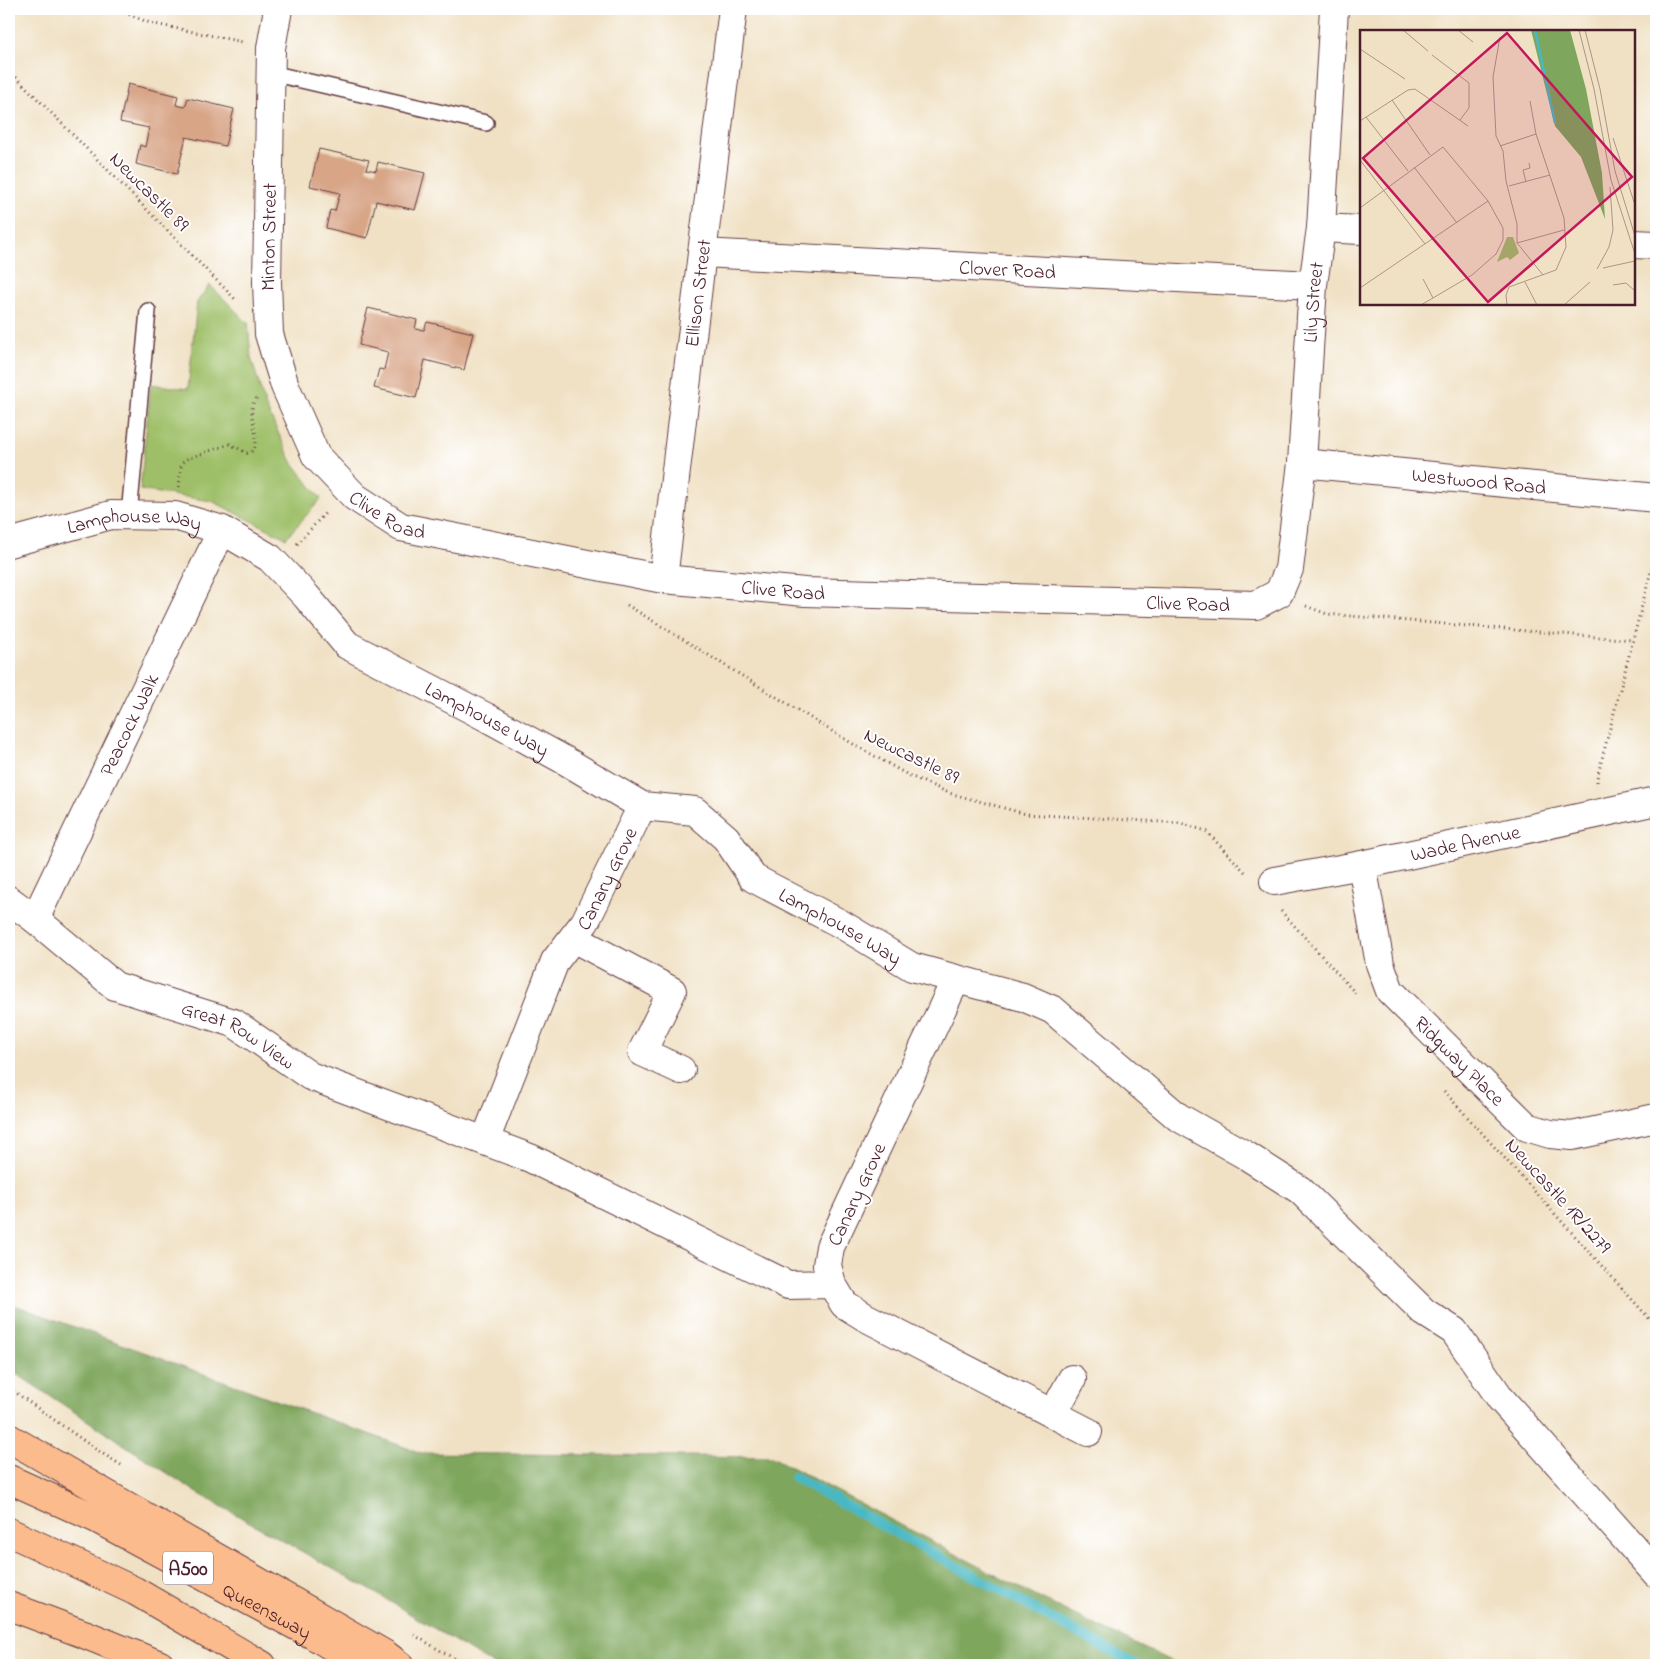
<svg xmlns="http://www.w3.org/2000/svg" width="1665" height="1674" font-family="'Indie Flower',sans-serif">
	<style>
		.green { fill: #9ebf68; stroke: #746f4a }
		.forest { fill: #7ea65c; stroke: #646244 }
		.lines { fill: none; stroke-linecap: round; stroke-linejoin: round }
		.stream { stroke: #4ab8c3; stroke-width: 10 }
		.building { fill: #d8a587 }
		.service-casing { stroke: #633c42; stroke-width: 18 }
		.minor-casing { stroke: #633c42; stroke-width: 30 }
		.trunk-casing { stroke: #633c42; stroke-width: 30 }
		.path { stroke: #633c42; stroke-width: 3; stroke-dasharray: 1 4; stroke-linecap: butt }
		.service { stroke: #fff; stroke-width: 15 }
		.minor { stroke: #fff; stroke-width: 28 }
		.trunk { stroke: #fbbb8d; stroke-width: 28 }
		.labels { text-anchor: middle; stroke-width: 4; stroke-linejoin: round; paint-order: stroke }
		.shield { fill: #fff; stroke: #80626b; stroke-width: 1 }
		.shield-label { font-size: 19px; font-weight: bold; fill: #4a1f2b }
		.street-label { font-size: 20px; fill: #4a1f2b; stroke: #fff }
		.inset-river { fill: none; stroke: #4ab8c3; stroke-width: 2.5 }
		.inset-road { fill: none; stroke: #ae9387; stroke-width: 1 }
		.view { fill: #c2185b; fill-opacity: 0.15; stroke: #c2185b; stroke-width: 2.5 }
		.inset-edge { fill: none; stroke: #4a1f2b; stroke-width: 2.5 }
	</style>
	<rect width="100%" height="100%" fill="#fff"/>
	<filter id="ink" filterUnits="userSpaceOnUse"><feTurbulence type="fractalNoise" baseFrequency=".02" numOctaves="2"/><feDisplacementMap in="SourceGraphic" scale="10" xChannelSelector="R" yChannelSelector="G"/><feConvolveMatrix kernelMatrix="1 2 1 2 8 2 1 2 1" color-interpolation-filters="sRGB"/></filter>
	<filter id="wash" filterUnits="userSpaceOnUse"><feTurbulence type="fractalNoise" baseFrequency=".0096" numOctaves="4" result="noise"/><feDisplacementMap in="SourceGraphic" scale="20" xChannelSelector="R" yChannelSelector="G"/><feGaussianBlur stdDeviation="1.12" result="paint"/><feColorMatrix in="noise" values="0 0 0 0 0 0 0 0 0 0 0 0 0 0 0 0 0 1.4 0 .05"/><feComposite in="paint" operator="in"/></filter>
	<g filter="url(#wash)">
		<rect width="100%" height="100%" fill="#f0e1c4"/>
		<path class="green" d="M210 285 248 323 251 358 266 407 292 462 321 499 286 538 212 501 140 490 151 384 188 389 197 302Z"/>
		<path class="forest" d="M9 1303 421 1453 772 1457 1041 1599 1179 1665H494L374 1592 196 1492 9 1369Z"/>
		<g class="lines">
			<path class="stream" d="M794 1477 1136 1665"/>
		</g>
		<g id="blocks">
			<path class="building" d="M128 84 178 96 176 105 185 107 188 98 234 109 225 146 186 137 177 174 136 164 140 145 145 147 149 128 120 122Z
				M319 149 369 160 366 169 376 171 378 162 425 173 415 210 376 201 367 238 326 228 330 210 335 211 340 193 310 186Z
				M368 308 417 320 415 329 424 330 427 322 473 333 464 370 425 360 416 398 374 388 379 369 384 370 388 352 359 345Z"/>
		</g>
	</g>
	<g filter="url(#ink)">
		<use href="#blocks" fill-opacity="0" stroke="#633c42" stroke-width="1"/>
		<g class="lines">
			<defs>
				<path id="service" d="M271 73 486 123
					M129 515 148 311"/>
				<g id="minor">
					<path id="s1" d="M278 9 271 48 267 282 269 334 285 386 316 456 355 497 401 527 663 579 805 592 1256 605 1279 593 1289 569 1302 463 1313 285 1321 228 1334 9"/>
					<path d="M1321 228 1361 230"/>
					<path d="M1634 244 1656 245"/>
					<path id="s2" d="M702 253 1313 285"/>
					<path id="s3" d="M1302 463 1656 498"/>
					<path id="s4" d="M9 543 111 515 175 516 222 530 270 558 306 596 347 645 486 717 566 761 642 806 695 811 726 838 753 878 841 924 912 967 1023 997 1053 1010 1178 1117 1247 1156 1300 1190 1424 1312 1454 1331 1501 1399 1656 1573"/>
					<path id="s5" d="M663 579 702 253 733 9"/>
					<path id="s6" d="M1362 865 1380 964 1390 991 1527 1127 1550 1134 1572 1136 1656 1118"/>
					<path id="s7" d="M1274 881 1362 865 1656 801"/>
					<path id="s8" d="M9 900 35 919 115 986 234 1023 310 1076 530 1158 788 1285 832 1284"/>
					<path id="s9" d="M35 919 222 530"/>
					<path d="M573 938 672 991 642 1052 681 1070"/>
					<path d="M956 979 830 1247 827 1265 832 1284 844 1304 865 1317 1088 1432"/>
					<path id="s10" d="M485 1141 555 961 585 922 642 806"/>
					<path d="M1053 1414 1072 1379"/>
				</g>
				<g id="trunk">
					<path d="M9 1438 386 1655 399 1665"/>
					<path id="s11" d="M9 1479 95 1518 313 1635 362 1665"/>
					<path d="M9 1532 135 1591 262 1665"/>
					<path d="M9 1606 84 1634 160 1665"/>
				</g>
			</defs>
			<use href="#service" class="service-casing"/>
			<use href="#minor" class="minor-casing"/>
			<use href="#trunk" class="trunk-casing"/>
			<path class="path" d="M115 9 150 23 243 42
				M9 70 237 301
				M179 487 181 467 184 461 189 458 230 444 247 453 253 451C263 435 243 412 257 398
				M297 544 327 511
				M627 605 848 741 908 775 949 793 1026 814 1180 823 1206 831 1245 872
				M1306 606 1327 614 1633 640
				M1597 782V778L1656 552
				M1281 911 1357 995
				M1444 1091 1656 1326
				M9 1388 97 1450 121 1465
				M414 1635 465 1665"/>
			<use href="#service" class="service"/>
			<use href="#minor" class="minor"/>
			<use href="#trunk" class="trunk"/>
		</g>
	</g>
	<g class="labels">
		<rect class="shield" x="163" y="1551.5" width="50" height="33" rx="4"/>
		<g class="shield-label">
			<text x="188" y="1575">A500</text>
		</g>
		<g class="street-label">
			<text transform="translate(150 191) rotate(45)" y="7">Newcastle 89</text>
			<text transform="translate(268 237) rotate(-89)" y="7">Minton Street</text>
			<text dy="7" stroke="none"><textPath href="#s2" startOffset="306">Clover Road</textPath></text>
			<text dy="7" stroke="none"><textPath href="#s5" startOffset="288">Ellison Street</textPath></text>
			<text dy="7" stroke="none"><textPath href="#s1" startOffset="1749">Lily Street</textPath></text>
			<text dy="7" stroke="none"><textPath href="#s3" startOffset="178">Westwood Road</textPath></text>
			<text dy="7" stroke="none"><textPath href="#s1" startOffset="551">Clive Road</textPath></text>
			<text dy="7" stroke="none"><textPath href="#s4" startOffset="129">Lamphouse Way</textPath></text>
			<text dy="7" stroke="none"><textPath href="#s1" startOffset="956">Clive Road</textPath></text>
			<text dy="7" stroke="none"><textPath href="#s1" startOffset="1361">Clive Road</textPath></text>
			<text dy="7" stroke="none"><textPath href="#s4" startOffset="549">Lamphouse Way</textPath></text>
			<text dy="7" stroke="none"><textPath href="#s9" startOffset="216">Peacock Walk</textPath></text>
			<text transform="translate(912 755) rotate(26)" y="7">Newcastle 89</text>
			<text dy="7" stroke="none"><textPath href="#s7" startOffset="195">Wade Avenue</textPath></text>
			<text dy="7" stroke="none"><textPath href="#s10" startOffset="291">Canary Grove</textPath></text>
			<text dy="7" stroke="none"><textPath href="#s4" startOffset="969">Lamphouse Way</textPath></text>
			<text dy="7" stroke="none"><textPath href="#s8" startOffset="270">Great Row View</textPath></text>
			<text dy="7" stroke="none"><textPath href="#s6" startOffset="228">Ridgway Place</textPath></text>
			<text transform="translate(856 1194) rotate(-65)" y="7">Canary Grove</text>
			<text transform="translate(1559 1195) rotate(48)" y="7">Newcastle 1R/2279</text>
			<text dy="7" stroke="none"><textPath href="#s11" startOffset="290">Queensway</textPath></text>
		</g>
	</g>
	<g transform="translate(1360 30)">
		<rect width="275" height="275" fill="#f0e1c4"/>
		<path d="M147 207H153L159 223 150 230 147 227 137 232Z" fill="#9ebf68"/>
		<path d="M171 0H210L226 59 242 143 245 189 221 127 195 96Z" fill="#7ea65c"/>
		<path class="inset-river" d="M175 0 195 93"/>
		<path class="inset-road" d="M43 0 68 21M98 0 113 12M219 0 234 59 251 150 275 224M225 0 240 59 255 141 275 206M140 7 133 47 136 106 143 121 146 151 157 194V213L183 245M0 19 45 49M72 25 109 53V78L100 90M32 70 70 125M170 71 176 104M6 87 48 141M0 91 48 60 55 59 108 96M253 108 275 175M140 116 176 104M0 130 65 214M54 137 97 193M166 152 163 140 170 138 169 133M149 156 190 145M0 178 83 117 128 171 143 198V210L136 224 112 245 61 275M157 213 204 200M243 238 275 231M237 239 249 217 253 200 250 157M63 249 73 268M165 252 177 275M253 255 266 253 275 261M0 258 128 171M147 275 146 265 149 257 196 240 206 217 204 188 176 104M204 275 230 252"/>
		<path class="view" d="M147 3 272 147 128 272 3 128Z"/>
		<rect width="275" height="275" class="inset-edge"/>
	</g>
	<rect width="1665" height="1674" fill="none" stroke="#fff" stroke-width="30"/>
</svg>
